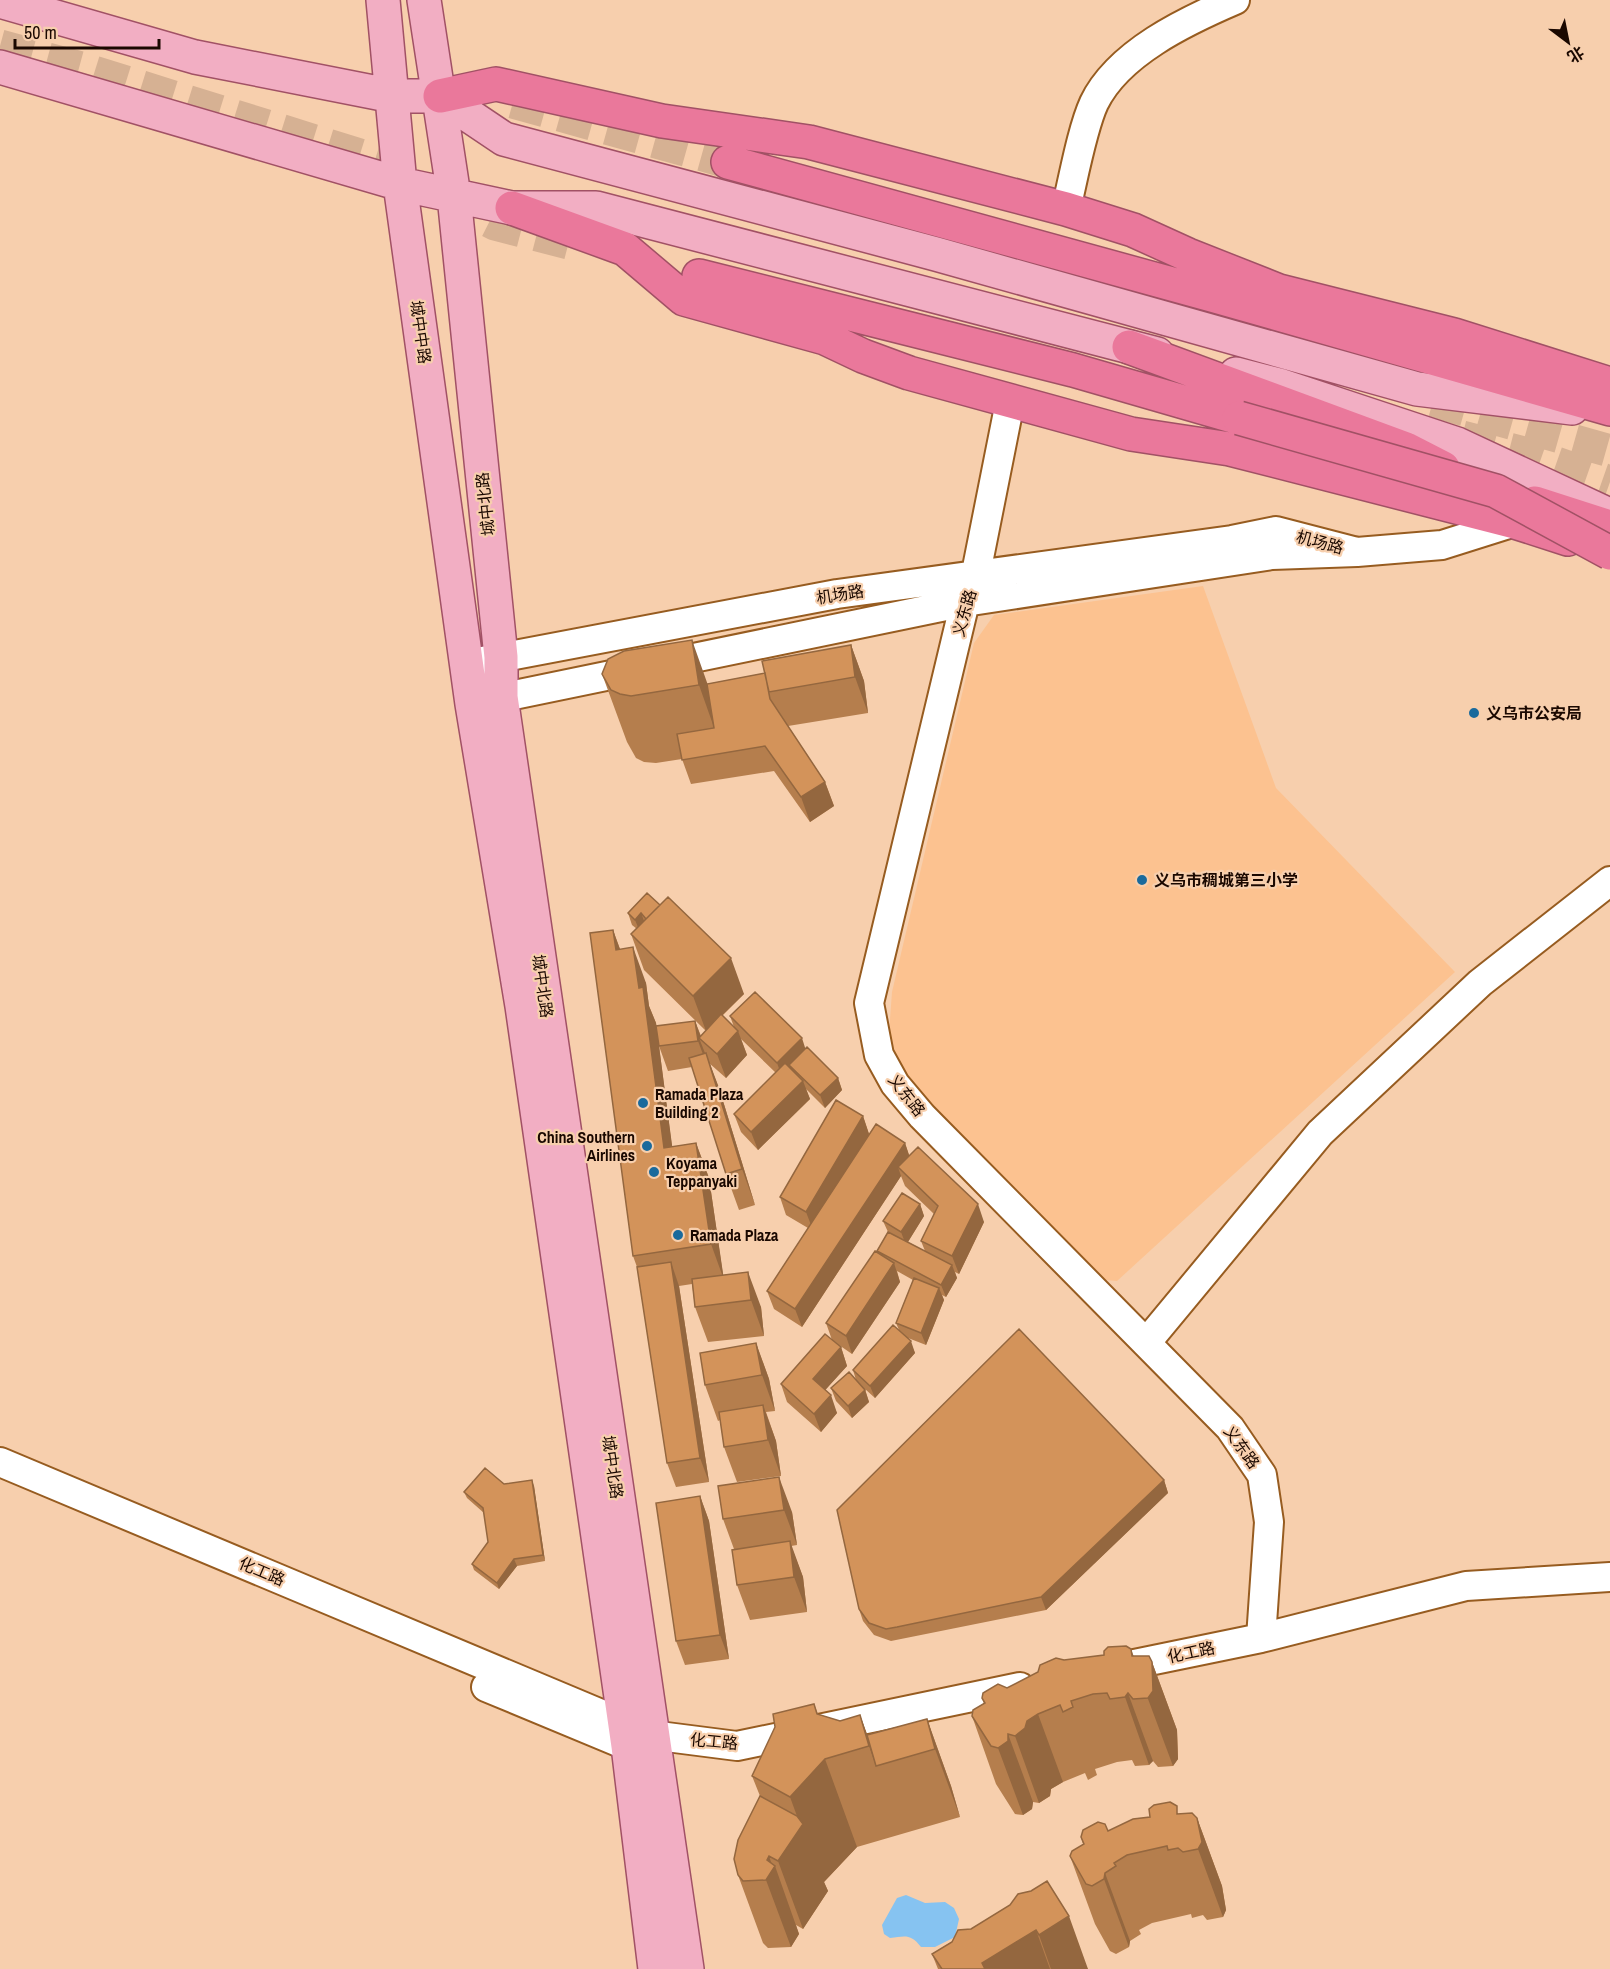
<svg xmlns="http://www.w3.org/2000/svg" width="1610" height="1969" font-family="'Archivo Narrow','Noto Sans SC',sans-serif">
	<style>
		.built { fill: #fcc290 }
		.water { fill: #86c3f1 }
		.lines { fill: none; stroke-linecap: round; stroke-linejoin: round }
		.highway-tunnel { stroke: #d6b193; stroke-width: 33; stroke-dasharray: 33 16; stroke-linecap: butt }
		.minor-casing { stroke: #975c20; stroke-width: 32 }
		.major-casing { stroke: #a15165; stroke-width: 36 }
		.highway-casing { stroke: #a15165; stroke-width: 36 }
		.minor { stroke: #fff; stroke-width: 28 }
		.major { stroke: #f2aec3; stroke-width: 33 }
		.highway { stroke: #ea789b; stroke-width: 33 }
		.highway-bridge-casing { stroke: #a15165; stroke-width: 36; stroke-linecap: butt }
		.highway-bridge { stroke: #ea789b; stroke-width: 33 }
		.wall { fill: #b57e4d }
		.shaded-wall { fill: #94673f }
		.building { fill: #d3935a; stroke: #94673f; stroke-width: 1.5 }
		.poi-dot { fill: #1a6a9c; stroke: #f7cfad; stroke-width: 2 }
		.labels { text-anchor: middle; stroke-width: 4.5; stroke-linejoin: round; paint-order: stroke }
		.street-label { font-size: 16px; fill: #1a0800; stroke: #f7cfad }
		.poi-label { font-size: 16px; font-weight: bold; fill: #1a0800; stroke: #f7cfad; text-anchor: start }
	</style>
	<rect width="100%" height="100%" fill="#f7cfad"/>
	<path class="built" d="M1203 586 1276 788 1455 972 1117 1281 1095 1279 904 1078 889 1033 892 992 974 643 994 615Z"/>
	<path class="water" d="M906 1895 925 1903 945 1902 954 1908 959 1919 955 1937 935 1947H921C911 1934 906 1936 890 1938L884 1934 882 1925 897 1898Z"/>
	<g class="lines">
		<path class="highway-tunnel" d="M0 46 81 68 414 172
			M513 102 728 162
			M446 199 495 224 580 246
			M1433 401 1610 451
			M1462 437 1536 456 1610 482"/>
		<defs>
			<path id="minor" d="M1066 209C1073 180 1082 129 1094 103 1118 53 1186 21 1235 0
				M1010 402 976 573 965 602 869 1003 879 1055 895 1084 922 1116 1230 1428 1262 1475 1269 1522 1261 1638
				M1357 552 1442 545 1515 522
				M467 664 837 594 1232 540 1276 531 1357 552 1272 555 965 602 480 702
				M1146 1343 1320 1133 1480 983 1610 881
				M0 1462 651 1735 737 1746 1020 1687
				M1115 1668 1261 1638 1466 1586 1610 1577
				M486 1687 645 1753"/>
			<path id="major" d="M383 0 400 184 472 704 522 1006 628 1746 655 1969
				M424 0 454 196 501 657V697L687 1969
				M0 1 195 57 393 96H440L504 139 936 254 1417 389 1572 408
				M0 67 400 184 512 208H596L1157 354
				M1236 374 1279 385 1457 444 1605 513"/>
			<path id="highway" d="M440 96 496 84 662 121 809 142 1066 209 1133 230 1188 255 1279 291 1454 335 1610 384
				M728 162 1212 295 1610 409
				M512 208 625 249 684 299 825 338 863 356 909 373 1131 434 1230 449 1515 522 1568 539
				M699 276 1073 370 1239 418
				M1129 347 1406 449 1443 468
				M1535 503 1610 527"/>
		</defs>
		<use href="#minor" class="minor-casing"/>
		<use href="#major" class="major-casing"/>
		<use href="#highway" class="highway-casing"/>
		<use href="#minor" class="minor"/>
		<use href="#major" class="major"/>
		<use href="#highway" class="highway"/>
		<defs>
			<path id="highway-bridge" d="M1239 418 1496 491 1610 553"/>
		</defs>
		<use href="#highway-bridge" class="highway-bridge-casing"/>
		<use href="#highway-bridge" class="highway-bridge"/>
	</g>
	<path class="wall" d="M851 645 864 681 868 713 788 726 825 782 834 806 810 822 774 771 691 784 682 759 656 763 644 762 636 758 627 742 602 674 707 684 765 673Z
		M647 893 744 994 722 1016 734 1027 730 1016 805 1048 838 1078 842 1090 825 1108 806 1089 810 1099 758 1150 741 1132 734 1114 776 1073 741 1039 747 1055 726 1078 709 1063 719 1088 755 1205 739 1210 726 1174 692 1067 668 1071 659 1046 695 1021 701 1036 706 1031 644 970 631 934 637 929 632 925 628 913Z
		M613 930 620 949 646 983 649 1006 656 1023 672 1147 696 1143 709 1178 723 1275 761 1307 764 1336 708 1342 695 1307 692 1284 679 1286 709 1482 676 1487 667 1463 637 1267 633 1256Z
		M863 1116 869 1134 905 1143 909 1155 984 1222 959 1274 955 1272 957 1278 946 1297 942 1295 944 1300 926 1345 908 1338 915 1353 875 1398 865 1389 869 1402 852 1418 836 1401 831 1388 856 1380 853 1370 899 1330 896 1323 913 1280 897 1271 900 1282 852 1354 839 1345 841 1347 847 1366 825 1390 837 1413 821 1432 787 1402 781 1384 832 1340 826 1323 878 1253 877 1251 888 1232 883 1221 920 1204 924 1216 908 1242 925 1251 921 1241 934 1214 905 1186 901 1176 802 1327 774 1309 767 1291 808 1228 786 1215 780 1197Z
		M756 1343 769 1379 775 1411 766 1412 776 1441 781 1476 737 1482 724 1447 720 1420 718 1421 705 1385Z
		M1164 1480 1168 1493 1046 1610 891 1641 874 1635 863 1621 859 1609Z
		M504 1484 534 1486 545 1561 517 1566 499 1589 474 1570 472 1564 488 1542 484 1513 467 1498 464 1492Z
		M718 1486 792 1512 797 1545 791 1546 803 1577 807 1612 750 1620 737 1585 734 1549 723 1519Z
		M700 1496 709 1521 729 1659 685 1665 676 1641Z
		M1134 1656 1152 1662 1177 1730 1178 1759 1173 1766 1158 1767 1153 1761 1149 1765 1135 1766 1132 1760 1117 1762 1095 1769 1097 1775 1088 1780 1085 1773 1063 1782 1051 1789 1050 1796 1039 1803 1033 1802 1032 1809 1023 1815 1015 1814 996 1784 972 1716 984 1704 982 1698 1007 1688 1064 1660Z
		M814 1704 818 1714 840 1721 860 1715 867 1735 927 1719 951 1786 960 1817 857 1847 824 1882 828 1891 803 1929 796 1925 799 1934 791 1947 768 1948 763 1943 738 1875 760 1796 752 1776Z
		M1179 1814 1197 1818 1222 1886 1226 1910 1223 1917 1207 1920 1203 1915 1192 1918 1191 1914 1152 1923 1139 1930 1141 1934 1130 1941 1129 1947 1116 1954 1110 1951 1095 1924 1070 1856 1083 1844 1081 1837Z
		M1010 1905 1088 1969H938L932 1954Z"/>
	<path class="shaded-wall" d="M692 640 716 708 723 753 699 685Z
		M851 645 864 681 868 713 855 677Z
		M825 782 834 806 810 822 801 797Z
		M641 913 646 926 640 932 635 920Z
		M613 930 626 966 616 950Z
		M633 947 646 983 649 1006 656 1023 677 1183 664 1148 639 988Z
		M731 958 744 994 706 1031 693 996Z
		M695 1021 702 1040 699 1038 705 1053 707 1065 698 1041Z
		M738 1031 747 1055 726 1078 717 1054Z
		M802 1038 808 1057 789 1065 792 1073 784 1082 777 1063Z
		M706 1053 719 1088 755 1205 742 1169Z
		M838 1078 842 1090 825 1108 820 1095Z
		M803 1081 810 1099 758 1150 751 1132Z
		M863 1116 869 1134 813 1230 806 1212Z
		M696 1143 709 1178 724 1280 711 1244Z
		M905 1143 911 1161 898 1167 901 1176 802 1327 795 1309Z
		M920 1204 924 1216 906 1245 901 1232Z
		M978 1204 984 1222 959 1274 952 1256Z
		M671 1262 679 1286 709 1482 700 1458Z
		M894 1263 900 1282 852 1354 846 1336Z
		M952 1265 957 1278 946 1297 941 1285Z
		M748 1272 761 1307 764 1336 751 1300Z
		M939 1288 944 1300 926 1345 921 1333Z
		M911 1341 915 1353 875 1398 870 1386Z
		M756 1343 769 1379 775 1411 762 1375Z
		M841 1347 847 1366 819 1397 813 1379Z
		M865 1390 869 1402 852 1418 848 1406Z
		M831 1395 837 1413 821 1432 814 1414Z
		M763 1405 776 1441 781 1476 768 1440Z
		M779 1477 792 1512 797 1545 784 1510Z
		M532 1480 534 1486 545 1561 543 1555Z
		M1164 1480 1168 1493 1046 1610 1041 1597Z
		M700 1496 709 1521 729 1659 720 1635Z
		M790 1541 803 1577 807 1612 794 1577Z
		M514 1559 517 1566 499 1589 497 1583Z
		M1131 1649 1149 1697 1152 1662 1177 1730 1178 1759 1173 1766 1132 1656Z
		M1128 1693 1153 1761 1149 1765 1125 1697Z
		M1038 1714 1063 1782 1051 1789 1050 1796 1039 1803 1015 1736 1027 1721Z
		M860 1715 879 1766H876L869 1746Z
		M927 1719 951 1786 960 1817 935 1749Z
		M1008 1734 1033 1802 1032 1809 1023 1815 998 1748Z
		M825 1759 857 1847 824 1882 828 1891 803 1929 778 1861 801 1827 790 1797Z
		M1197 1818 1222 1886 1226 1910 1223 1917 1198 1849Z
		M769 1856 773 1868 775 1866 799 1934 791 1947 766 1880 767 1860Z
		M1105 1873 1130 1941 1129 1947 1104 1879Z
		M1069 1916 1088 1969H1051L1039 1935Z
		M1036 1930 1050 1969H984L982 1963Z"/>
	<path class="building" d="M692 640 699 685 631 696 620 694 611 690 602 674 608 659 624 651Z
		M851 645 855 677 769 692 762 661Z
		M765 673 770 699 825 782 801 797 765 746 682 760 677 734 714 728 707 684Z
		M647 893 660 905 646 919 641 913 635 920 628 913Z
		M668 897 731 958 693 996 631 934Z
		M613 930 616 950 633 947 639 988 643 987 664 1148 696 1143 711 1244 633 1256 590 933Z
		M755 992 802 1038 777 1063 730 1016Z
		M721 1014 738 1031 717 1054 699 1038Z
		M695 1021 698 1041 659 1046 656 1026Z
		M807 1047 838 1078 820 1095 789 1065Z
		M706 1053 742 1169 726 1174 689 1058Z
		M785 1063 803 1081 751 1132 734 1114Z
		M836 1100 863 1116 806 1212 780 1197Z
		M876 1124 905 1143 795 1309 767 1291Z
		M918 1147 978 1204 952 1256 921 1241 938 1206 898 1167Z
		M902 1193 920 1204 901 1232 883 1221Z
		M888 1232 952 1265 941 1285 877 1251Z
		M875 1251 894 1263 846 1336 826 1323Z
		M671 1262 700 1458 667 1463 637 1267Z
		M748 1272 751 1300 695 1307 692 1279Z
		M914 1278 939 1288 921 1333 896 1323Z
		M893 1325 911 1341 870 1386 853 1370Z
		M1019 1329 1164 1480 1041 1597 897 1627 886 1629 869 1623 859 1609 837 1510Z
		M825 1334 841 1347 813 1379 831 1395 814 1414 781 1384Z
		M756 1343 762 1375 705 1385 700 1353Z
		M849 1372 865 1390 848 1406 831 1388Z
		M763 1405 768 1440 724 1447 719 1412Z
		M485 1468 504 1484 532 1480 543 1555 514 1559 497 1583 472 1564 488 1542 483 1508 464 1492Z
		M779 1477 784 1510 723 1519 718 1486Z
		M700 1496 720 1635 676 1641 656 1503Z
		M790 1541 794 1577 737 1585 732 1550Z
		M1126 1646 1131 1649 1132 1656H1149L1152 1662 1153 1691 1148 1698 1133 1699 1128 1693 1125 1697 1110 1699 1107 1693 1093 1694 1071 1701 1073 1707 1063 1712 1060 1705 1038 1714 1027 1721 1025 1728 1015 1736 1008 1734V1741L998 1748 991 1746 972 1716 973 1710 985 1703 982 1698 983 1693 998 1684 1007 1688 1038 1672 1040 1665 1056 1658 1064 1660 1104 1655V1651L1108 1647Z
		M814 1704 817 1714 840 1721 860 1715 869 1746 825 1759 790 1797 752 1776 775 1727 773 1714Z
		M927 1719 935 1749 876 1766 867 1735Z
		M760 1796 797 1816 803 1824 778 1861 769 1856 767 1860 775 1866 766 1880 743 1881 738 1875 734 1859 738 1840Z
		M1170 1802 1177 1806V1814L1192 1813 1197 1818 1202 1842 1198 1849 1183 1852 1178 1848 1168 1850 1167 1846 1127 1855 1114 1863 1116 1866 1105 1873 1104 1879 1092 1886 1086 1884 1070 1856 1072 1851 1084 1844 1081 1837 1083 1830 1098 1822 1105 1824 1108 1831 1133 1819 1150 1817 1149 1809 1154 1805Z
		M1047 1881 1069 1916 1039 1935 1036 1930 982 1963 985 1969H942L932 1954 952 1942 958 1930 971 1929 1010 1905 1018 1894 1031 1891Z"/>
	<g class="poi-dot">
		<circle cx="1474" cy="713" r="6"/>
		<circle cx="1142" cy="880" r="6"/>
		<circle cx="643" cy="1103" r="6"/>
		<circle cx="647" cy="1146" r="6"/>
		<circle cx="654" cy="1172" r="6"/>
		<circle cx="678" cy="1235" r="6"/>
	</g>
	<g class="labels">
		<g class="street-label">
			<text transform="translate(421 332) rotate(82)" y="6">城中中路</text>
			<text transform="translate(485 504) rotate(-96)" y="6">城中北路</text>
			<text transform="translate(1320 542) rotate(15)" y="6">机场路</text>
			<text transform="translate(840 594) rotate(-9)" y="6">机场路</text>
			<text transform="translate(964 613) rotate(-74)" y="6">义东路</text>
			<text transform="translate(543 986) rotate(82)" y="6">城中北路</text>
			<text transform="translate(907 1095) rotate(52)" y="6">义东路</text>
			<text transform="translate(1242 1447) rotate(54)" y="6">义东路</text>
			<text transform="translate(613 1467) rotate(82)" y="6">城中北路</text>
			<text transform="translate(262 1571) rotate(23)" y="6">化工路</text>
			<text transform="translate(1191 1652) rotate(-12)" y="6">化工路</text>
			<text transform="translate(714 1741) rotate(5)" y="6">化工路</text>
		</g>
		<g class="poi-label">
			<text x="1486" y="719">义乌市公安局</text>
			<text x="1154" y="886">义乌市稠城第三小学</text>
			<text x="655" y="1100">Ramada Plaza<tspan x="655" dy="18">Building 2</tspan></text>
			<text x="635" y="1143" text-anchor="end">China Southern<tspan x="635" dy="18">Airlines</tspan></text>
			<text x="666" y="1169">Koyama<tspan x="666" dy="18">Teppanyaki</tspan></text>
			<text x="690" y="1241">Ramada Plaza</text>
		</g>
	</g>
	<g transform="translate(1568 42) rotate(148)" stroke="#f7cfad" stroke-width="4.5" paint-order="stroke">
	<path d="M0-4.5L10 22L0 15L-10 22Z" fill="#1a0800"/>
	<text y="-9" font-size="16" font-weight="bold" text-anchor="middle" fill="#1a0800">北</text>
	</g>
	<path d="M15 39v9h144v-9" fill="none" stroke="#1a0800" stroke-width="3"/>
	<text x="24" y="39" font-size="18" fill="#1a0800" stroke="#f7cfad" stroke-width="4.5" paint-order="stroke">50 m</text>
</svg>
